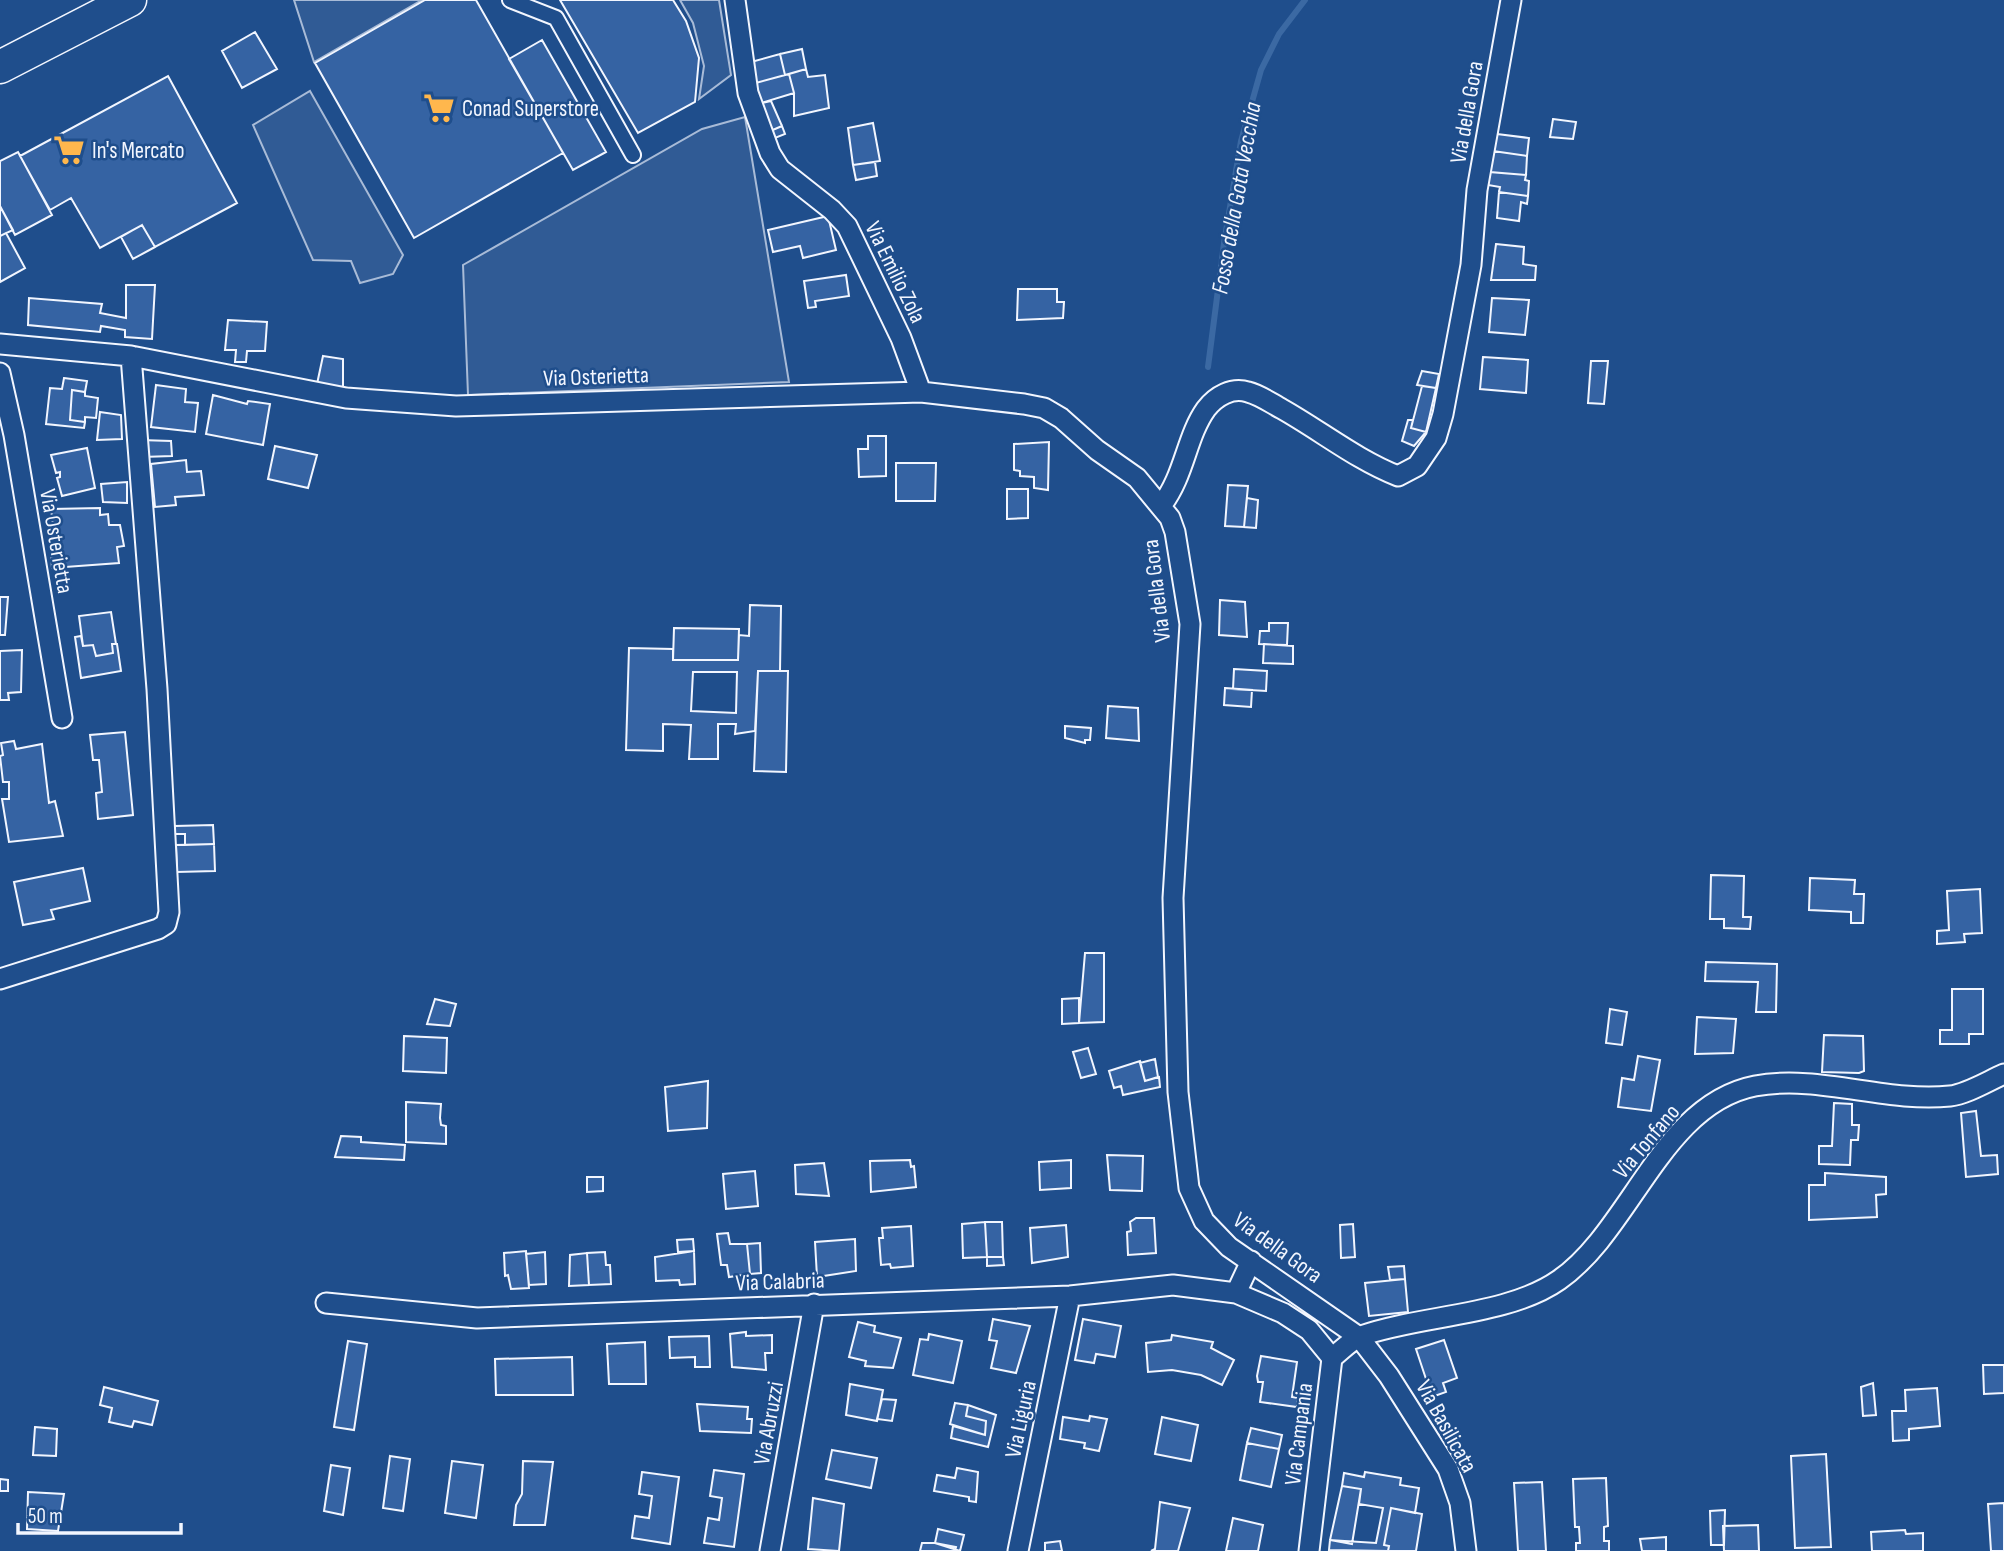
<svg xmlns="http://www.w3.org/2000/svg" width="2004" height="1551" font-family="'Sofia Sans Condensed',sans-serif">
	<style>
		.parking { fill: #305b95; stroke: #a8bbd7; stroke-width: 2 }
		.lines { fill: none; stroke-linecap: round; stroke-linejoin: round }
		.stream { stroke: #3b69a3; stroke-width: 6 }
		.building { fill: #3563a3; stroke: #f2f6ff; stroke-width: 2; fill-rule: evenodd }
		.pedestrian-casing { stroke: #f2f6ff; stroke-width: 18 }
		.minor-casing { stroke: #f2f6ff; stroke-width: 23 }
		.primary-casing { stroke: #f2f6ff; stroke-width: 35 }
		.pedestrian { stroke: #1f4e8c; stroke-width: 14 }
		.minor { stroke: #1f4e8c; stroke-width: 19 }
		.primary { stroke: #1f4e8c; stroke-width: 32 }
		.labels { text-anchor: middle; stroke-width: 5; stroke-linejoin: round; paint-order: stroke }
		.poi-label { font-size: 23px; fill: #f2f6ff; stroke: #1f4e8c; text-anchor: start }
		.street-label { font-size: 23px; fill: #f2f6ff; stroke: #1f4e8c }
		.water-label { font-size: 24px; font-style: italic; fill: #f2f6ff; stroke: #1f4e8c }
	</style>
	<rect width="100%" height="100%" fill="#1f4e8c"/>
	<path class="parking" d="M294 0H422L314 62Z
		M680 0H719L731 75 699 99 704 66 693 23Z
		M310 91 403 255 393 274 360 283 351 261 313 260 253 125Z
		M745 117 789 382 468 395 463 265 702 129Z"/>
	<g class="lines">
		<path class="stream" d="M1208 367 1224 243 1241 141 1261 70 1279 34 1305 0"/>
	</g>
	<path class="building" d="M425 0H476L563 153 414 238 315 63Z
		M560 0H673L686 21 699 58 695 102 638 133Z
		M255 32 277 69 242 88 222 51Z
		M542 40 606 152 573 170 509 59Z
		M802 49 806 69 785 75 780 54Z
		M780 54 785 75 752 84 751 62Z
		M806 69 808 77 825 75 829 108 794 116V93L789 74Z
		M789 74 794 93 758 104 752 84Z
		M168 76 237 203 155 247 142 225 100 248 71 198 50 210 20 156Z
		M771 101 782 126 768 132 758 104Z
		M1553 119 1576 122 1573 139 1550 137Z
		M873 123 880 161 853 165 848 128Z
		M782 126 785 134 770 140 768 132Z
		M1497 134 1529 138 1527 156 1493 151Z
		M1493 151 1527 156 1526 175 1490 172Z
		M18 152 52 215 15 235 0 206V161Z
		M875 162 877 176 856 180 853 165Z
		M1490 172 1526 175 1525 180 1529 181 1528 196 1499 192 1500 187 1488 185Z
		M1499 192 1528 196 1527 204 1521 202 1519 221 1497 218Z
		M0 206 13 230 0 236Z
		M828 216 836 250 803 258 800 246 773 252 768 230Z
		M142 225 155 247 133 259 121 237Z
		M6 233 25 268 0 282V236Z
		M1496 244 1524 247 1523 264 1536 266 1535 280H1491Z
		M846 275 849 296 815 301 816 307 808 308 804 281Z
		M126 285H155L152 339 125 337V330L101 326 100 332 28 325 29 298 102 304 100 313 126 318Z
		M1018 289H1057V302H1064L1063 318 1017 320Z
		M1492 298 1529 300 1525 335 1489 332Z
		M228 320 267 322 265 351H247L246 362H235L236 350H225Z
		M323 356 343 359V388L317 384Z
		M1483 357 1528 360 1526 393 1480 389Z
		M1591 361H1608L1604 404 1588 403Z
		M1422 371 1439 374 1436 388 1417 385Z
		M64 378 87 381 85 392 72 390 70 420 85 422 84 428 46 424 50 388 62 389Z
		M156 385 186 389 185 402 198 403 195 432 151 427Z
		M1422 386 1436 388 1426 432 1411 428Z
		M72 390 85 392V396L98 398 96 418 85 417V422L70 420Z
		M213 395 247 404 248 401 270 404 263 445 206 434Z
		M100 412 121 415 122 439 97 440Z
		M1408 420H1413L1411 428 1426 432 1414 446 1402 441Z
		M868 436H886V476L859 477 858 449H868Z
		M140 440 171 441 172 456 142 457Z
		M1049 442 1048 490 1034 488V477L1020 476V471L1014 470V444Z
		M275 446 317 455 308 488 268 479Z
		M87 448 95 488 62 496 57 478 60 477V472L56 473 51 455Z
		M186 460 187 472 201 471 204 495 175 497 176 505 155 507 151 464Z
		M896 463H936L935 501H896Z
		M127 482V503L103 502 101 484Z
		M1228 485 1248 486 1244 527 1225 526Z
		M1007 489H1028V518L1007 519Z
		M1247 498 1258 500 1256 528 1244 527Z
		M100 508V515L108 514 109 525H120L124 546 117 547 119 563 52 568 51 552 56 550 51 509Z
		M0 597H8L5 635H0Z
		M1220 600 1245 602 1247 637 1219 635Z
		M750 605 781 606 780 671H758L755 731 735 734 736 724H718V759H689L691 725 663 724V751L626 750 629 648 673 649V660H738L739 635 749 636ZM693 672H737L736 713 691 711Z
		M111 612 116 644H112L113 653 96 656 93 645 83 646 79 616Z
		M1269 623H1288L1287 645 1259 644 1260 631H1269Z
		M674 628 739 629 738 660H673Z
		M81 636 83 646 93 645 96 656 113 653 112 644H117L121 671 81 678 75 637Z
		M1264 644 1293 646V664L1263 663Z
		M22 650 21 692 8 693 9 700H0V651Z
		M1234 669 1267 671 1266 691 1233 689Z
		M758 671H788L786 772 754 771Z
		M1225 688 1252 690 1251 707 1224 705Z
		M1108 706 1138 708 1139 741 1106 738Z
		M1065 726 1091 728 1090 740H1085V743L1065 738Z
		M125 732 133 815 98 819 96 793 102 792 99 760H93L90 735Z
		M14 741 16 749 42 744 49 803 55 801 63 836 9 842 2 799H9V782H3L0 756 3 755 1 743Z
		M213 825 214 844 185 845V834H175V826Z
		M214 844 215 871 177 872 176 845Z
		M83 868 90 901 51 910 54 919 23 925 14 882Z
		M1711 875 1744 876 1743 917H1751L1750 929 1724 928V919H1710Z
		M1810 878 1855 880 1854 894H1864L1863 923H1851V912L1809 910Z
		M1980 889 1982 933 1964 934 1965 942 1937 944V931L1949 930 1947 891Z
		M1085 953H1104V1022L1079 1023Z
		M1706 962 1777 964 1776 1012H1756L1758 982 1705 981Z
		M1952 989H1983V1034H1969V1044H1940V1030H1952Z
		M1079 998V1023L1062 1024V999Z
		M435 999 456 1004 450 1026 427 1024Z
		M1610 1009 1627 1012 1622 1045 1606 1043Z
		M1697 1017 1736 1019 1733 1053 1695 1054Z
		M1824 1035 1863 1036 1864 1071 1859 1073 1822 1072Z
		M404 1036 447 1038 446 1073 403 1071Z
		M1088 1048 1096 1074 1081 1078 1073 1052Z
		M1638 1056 1660 1060 1651 1111 1618 1107 1622 1078 1634 1080Z
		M1155 1059 1158 1077 1145 1081 1140 1063Z
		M1140 1061 1145 1081 1159 1077 1160 1087 1123 1095 1121 1086 1114 1088 1109 1071Z
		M708 1081 707 1128 668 1131 665 1087Z
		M406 1102 441 1104 440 1118 441 1125 446 1126V1144L406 1142Z
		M1834 1103 1852 1104V1125H1859L1858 1140H1851L1850 1165 1819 1164V1146H1832Z
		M1976 1111 1981 1156 1997 1155 1998 1174 1966 1177 1961 1113Z
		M341 1136 361 1137V1142L405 1145 404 1160 335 1157Z
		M1107 1155 1143 1156 1142 1191 1110 1190Z
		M910 1160 911 1167 914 1166 916 1187 871 1192 870 1161Z
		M1071 1160V1188L1040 1190 1039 1162Z
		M824 1163 829 1196 796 1194 795 1165Z
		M755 1171 758 1206 726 1209 723 1174Z
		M1825 1173 1886 1177V1194L1876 1195 1877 1217 1809 1220V1185H1825Z
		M587 1177H603V1191L587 1192Z
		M1136 1218H1154L1156 1253 1128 1255 1127 1232 1131 1231 1130 1222Z
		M985 1222 987 1257 963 1258 962 1224Z
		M985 1222H1002L1003 1257H987Z
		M1353 1224 1355 1257 1341 1258 1340 1225Z
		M1066 1225 1068 1257 1032 1263 1030 1228Z
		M911 1226 913 1266 891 1268 890 1264 881 1265 879 1238H883L882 1228Z
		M728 1233 730 1244H747L750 1274 729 1277 727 1265H721L717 1234Z
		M693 1239 694 1251 678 1252 677 1240Z
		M855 1239 856 1271 817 1277 815 1242Z
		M760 1243 761 1273 750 1274 747 1244Z
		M526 1251 529 1288 511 1289 508 1275 505 1276 504 1253Z
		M694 1251 695 1284 680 1285 679 1280 656 1281 655 1257Z
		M545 1252 546 1284 529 1285 526 1254Z
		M605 1252 606 1265H610L611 1284 589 1285 587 1253Z
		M587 1253 589 1285 569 1286 570 1255Z
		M987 1257H1003L1004 1265 987 1266Z
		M1404 1266 1405 1279 1390 1280 1388 1267Z
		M1405 1279 1408 1312 1369 1316 1365 1283Z
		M993 1319 1030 1326 1016 1373 991 1368 997 1341 989 1340Z
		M1083 1319 1121 1326 1115 1357 1096 1354 1094 1363 1075 1360Z
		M858 1322 875 1326 874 1332 901 1338 893 1368 865 1366 866 1361 849 1357Z
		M746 1332V1336L772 1335V1353H765L766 1370 732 1367 730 1334Z
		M929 1334 962 1341 953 1383 913 1375 920 1339 928 1340Z
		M1172 1335 1213 1342 1211 1348 1234 1360 1222 1385 1201 1375 1172 1370 1148 1372 1146 1343 1171 1340Z
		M709 1336 710 1367H695V1357L670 1358 669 1337Z
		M1444 1340 1457 1378 1443 1383 1446 1392 1432 1397 1416 1349Z
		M348 1341 367 1344 354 1430 334 1427Z
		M645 1342 646 1384H609L607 1344Z
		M1261 1356 1297 1362 1292 1397 1298 1398 1297 1407 1260 1402 1263 1382H1258L1257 1376Z
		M572 1357 573 1395H496L495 1359Z
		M1983 1365H2004V1393L1984 1394Z
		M1873 1383 1876 1415 1863 1416 1861 1387Z
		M850 1384 883 1390 877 1421 846 1415Z
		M104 1387 158 1401 152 1425 134 1421 132 1427 109 1422 112 1408 100 1405Z
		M1937 1388 1940 1426 1909 1429V1440L1893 1441 1892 1411H1906L1905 1390Z
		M882 1399 896 1400 892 1421 877 1419Z
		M955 1403 968 1405 966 1416 986 1421 985 1435 950 1424Z
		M697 1404 748 1407 747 1419H752L751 1433 700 1431Z
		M968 1405 996 1415 988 1447 951 1438 953 1426 985 1435 986 1421 966 1416Z
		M1090 1416 1107 1419 1099 1451 1084 1448 1085 1443 1060 1439 1063 1417 1089 1421Z
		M1162 1417 1198 1425 1191 1461 1155 1454Z
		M35 1427 57 1429 56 1456 33 1455Z
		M1251 1428 1282 1435 1279 1449 1247 1443Z
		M1247 1443 1279 1449 1271 1487 1240 1480Z
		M832 1450 877 1458 871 1488 826 1479Z
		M1826 1454 1831 1547 1795 1548 1791 1456Z
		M390 1456 410 1459 403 1511 383 1508Z
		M452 1461 483 1465 476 1518 445 1513Z
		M523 1461 553 1462 545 1525H514L516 1505 522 1494Z
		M331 1465 350 1468 343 1515 324 1511Z
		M957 1468 978 1472 976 1502 969 1501V1497L934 1491 937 1475 955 1478Z
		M714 1470 744 1474 734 1547 704 1543 708 1518 719 1520 722 1498 710 1496Z
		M642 1472 679 1477 670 1544 632 1538 635 1516 649 1518 652 1496 639 1494Z
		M1365 1472 1401 1478 1400 1485 1419 1488 1415 1513 1391 1508 1384 1545 1389 1546 1388 1551 1329 1550 1330 1540 1376 1543 1383 1508 1359 1504 1361 1489 1342 1486 1344 1473 1364 1477Z
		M1606 1478 1608 1526 1604 1527V1541H1609V1551H1576V1543H1580L1579 1527H1575L1573 1479Z
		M0 1479 8 1480V1491H0Z
		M1542 1482 1546 1551H1518L1514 1483Z
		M1342 1486 1361 1489 1352 1544 1330 1540Z
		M28 1492 64 1494 58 1531 27 1529Z
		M813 1498 844 1504 839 1551 808 1549Z
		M1160 1502 1190 1508 1178 1551H1151L1155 1549Z
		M2004 1503V1551H1991L1988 1504Z
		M1391 1508 1422 1514 1416 1551H1388L1389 1546 1384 1545Z
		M1725 1510 1724 1545H1711L1710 1511Z
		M1233 1518 1263 1525 1258 1551H1226Z
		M1758 1525 1759 1551H1724L1723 1526Z
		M938 1529 964 1535 960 1551 935 1543Z
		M1905 1530 1906 1534 1923 1533V1551H1872L1871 1532Z
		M1666 1537V1551H1642L1640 1539Z
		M1060 1541 1062 1551H1045V1543Z
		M922 1543H935L956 1547 955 1551H920Z"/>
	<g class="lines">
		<defs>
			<path id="pedestrian" d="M510 0 556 18 633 155"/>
			<path id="minor" d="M735 0 748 93 770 153 780 169 832 210 847 226 901 338 921 392
				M0 344 131 356 346 398 456 406 921 392 1024 404 1044 408 1061 418 1097 450 1137 478 1170 518 1175 532 1190 624 1173 898 1178 1092 1189 1188 1204 1221 1229 1247 1359 1337 1389 1376 1448 1469 1460 1503 1466 1551
				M0 373 14 435 62 718
				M1161 506C1185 475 1186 437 1206 409 1216 396 1232 387 1248 392 1260 395 1271 403 1282 409 1321 431 1357 460 1398 476L1417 466 1436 438 1443 414 1471 265 1477 190 1511 0
				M0 979 158 929 166 924 169 912 157 689 131 356
				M1236 1293 1251 1261
				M326 1303 477 1318 1070 1296 1173 1285 1236 1293 1283 1313 1309 1330 1332 1358
				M770 1551 814 1304
				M1018 1551 1070 1296
				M1309 1551 1332 1358C1341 1351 1351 1340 1361 1336 1420 1315 1508 1316 1559 1280 1631 1230 1662 1104 1755 1086 1819 1074 1886 1103 1950 1096 1967 1094 1988 1081 2004 1074"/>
			<path id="primary" d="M0 67 130 0"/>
		</defs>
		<use href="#pedestrian" class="pedestrian-casing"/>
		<use href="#minor" class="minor-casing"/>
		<use href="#primary" class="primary-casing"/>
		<use href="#pedestrian" class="pedestrian"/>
		<use href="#minor" class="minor"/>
		<use href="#primary" class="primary"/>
	</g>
	<defs>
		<symbol id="supermarket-bare" viewBox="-9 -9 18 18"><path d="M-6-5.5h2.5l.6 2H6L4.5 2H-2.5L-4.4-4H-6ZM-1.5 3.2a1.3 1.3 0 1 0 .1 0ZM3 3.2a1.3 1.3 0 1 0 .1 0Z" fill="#ffb74d" stroke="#1f4e8c" stroke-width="2.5" paint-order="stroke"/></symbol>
	</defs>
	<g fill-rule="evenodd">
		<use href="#supermarket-bare" x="417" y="86" width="44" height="44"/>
		<use href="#supermarket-bare" x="47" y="128" width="44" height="44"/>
	</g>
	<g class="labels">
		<g class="poi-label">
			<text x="462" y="116">Conad Superstore</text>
			<text x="92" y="158">In's Mercato</text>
		</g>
		<g class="street-label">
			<text transform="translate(1466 112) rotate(-80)" y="8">Via della Gora</text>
			<text transform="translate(896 272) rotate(64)" y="8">Via Emilio Zola</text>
			<text transform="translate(596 376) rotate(-2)" y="8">Via Osterietta</text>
			<text transform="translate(57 541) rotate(80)" y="8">Via Osterietta</text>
			<text transform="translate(1156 591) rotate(-97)" y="8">Via della Gora</text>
			<text transform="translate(1646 1141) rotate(-50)" y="8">Via Tonfano</text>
			<text transform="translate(1278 1247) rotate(36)" y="8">Via della Gora</text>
			<text transform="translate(780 1281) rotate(-2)" y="8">Via Calabria</text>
			<text transform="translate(1020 1419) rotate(-78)" y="8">Via Liguria</text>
			<text transform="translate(768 1423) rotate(-80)" y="8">Via Abruzzi</text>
			<text transform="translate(1447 1426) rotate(61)" y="8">Via Basilicata</text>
			<text transform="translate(1298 1434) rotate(-83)" y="8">Via Campania</text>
		</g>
		<g class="water-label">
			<text transform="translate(1236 198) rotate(-80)" y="8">Fosso della Gota Vecchia</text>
		</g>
	</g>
	<path d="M18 1523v10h163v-10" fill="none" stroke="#f2f6ff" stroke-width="3.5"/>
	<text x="28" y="1523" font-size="21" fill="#f2f6ff" stroke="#1f4e8c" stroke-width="5" paint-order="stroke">50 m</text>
</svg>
